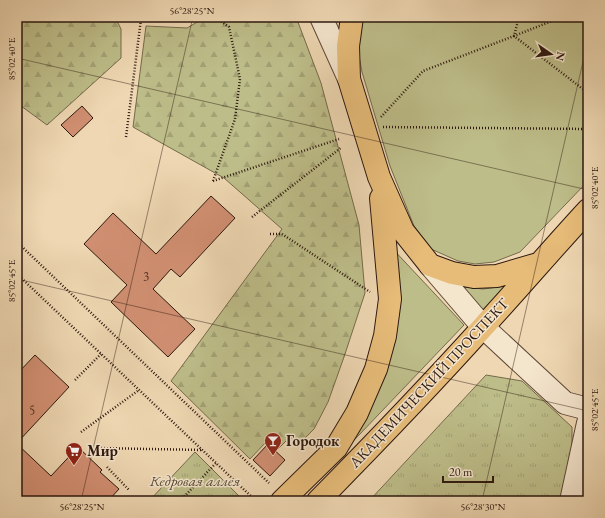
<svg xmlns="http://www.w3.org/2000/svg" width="605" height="518" font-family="'EB Garamond',serif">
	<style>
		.grass { fill: #bdbd89; stroke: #756a4c }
		.forest { fill: url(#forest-firs); stroke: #756a4c }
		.park { fill: url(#park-tufts); stroke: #756a4c }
		.building { fill: #d18f72; stroke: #2d180f }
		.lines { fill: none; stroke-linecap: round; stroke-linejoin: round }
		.minor-casing { stroke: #5d4838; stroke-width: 24 }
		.major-casing { stroke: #2d180f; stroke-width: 24 }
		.path { stroke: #2d180f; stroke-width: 2.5; stroke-dasharray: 1 2; stroke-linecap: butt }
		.minor { stroke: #f4e5cd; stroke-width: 22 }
		.major { stroke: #e7bc79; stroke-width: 22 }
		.ticks { fill: none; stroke: #2d180f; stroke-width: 1; stroke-opacity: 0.45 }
		.labels { text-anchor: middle; stroke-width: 3; stroke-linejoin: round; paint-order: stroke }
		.number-label { font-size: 13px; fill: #563628 }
		.street-label { font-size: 15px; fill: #2d180f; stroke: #f4e5cd }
		.poi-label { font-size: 15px; font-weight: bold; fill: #2d180f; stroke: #f4e5cd; text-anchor: start }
		.park-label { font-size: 15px; font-style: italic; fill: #584a34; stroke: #f4e5cd }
		.neatline { fill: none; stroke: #2d180f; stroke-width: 1.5 }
		.ticks-label { font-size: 10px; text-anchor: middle; fill: #2d180f }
	</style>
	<defs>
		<pattern id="forest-firs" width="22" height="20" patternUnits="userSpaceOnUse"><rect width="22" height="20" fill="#bdbd89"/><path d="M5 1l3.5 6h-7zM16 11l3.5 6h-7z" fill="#a3a275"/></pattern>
		<pattern id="park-tufts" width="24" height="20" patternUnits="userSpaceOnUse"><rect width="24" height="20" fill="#bdbd89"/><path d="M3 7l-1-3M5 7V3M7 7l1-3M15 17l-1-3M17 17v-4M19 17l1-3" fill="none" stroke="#a3a275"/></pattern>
	</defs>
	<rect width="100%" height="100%" fill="#eed7b2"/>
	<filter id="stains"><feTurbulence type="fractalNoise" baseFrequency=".005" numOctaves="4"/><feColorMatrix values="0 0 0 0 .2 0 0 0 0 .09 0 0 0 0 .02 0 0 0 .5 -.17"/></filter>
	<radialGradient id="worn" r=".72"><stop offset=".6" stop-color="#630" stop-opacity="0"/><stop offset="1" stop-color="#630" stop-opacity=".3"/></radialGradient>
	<path class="grass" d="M361 17H588V181L520 252 494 262 475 264 458 261 431 249 414 226 390 166 362 72 357 45Z
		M390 246 464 325 296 501 369 390Z
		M456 286 483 289 506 286 482 312Z"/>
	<path class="forest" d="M17 17H115L121 29V58L47 125 17 103Z
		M206 17H296L321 83 359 225 365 293 344 357 328 402 314 429 299 444 290 437 277 450 267 441 250 459 171 381 282 229 224 178 133 127 146 26 187 28Z"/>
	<path class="park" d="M486 375 522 381 572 427V450L560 501H369Z
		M195 452 244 501H149Z"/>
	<path class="building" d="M82 106 93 118 73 137 61 125Z
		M211 196 235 218 180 277 171 269 153 289 195 329 168 357 111 302 127 285 84 244 113 213 156 254Z
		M35 355 69 387 17 443V374Z
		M17 444 51 476 78 447 102 470 100 472 119 489 108 501H17Z
		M268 444 285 460 270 476 253 460Z"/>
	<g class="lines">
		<defs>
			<path id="minor" d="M321 17 349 79
				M430 265 483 327 565 403 588 409
				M571 501 588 423"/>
			<path id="major" d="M352 17 348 46 349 79 379 177 403 231 430 265 452 273 474 277 497 276 538 264
				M282 501 336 448 357 413 376 369 385 336 390 299 381 198
				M318 501C374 444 429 387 483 327 518 289 552 249 588 210"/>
		</defs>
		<use href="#minor" class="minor-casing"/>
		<use href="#major" class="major-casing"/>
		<path class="path" d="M562 17 514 36 588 93
			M381 117 423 71 514 36 519 17
			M383 127 588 129
			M126 137 141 19
			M213 181 235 119 240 79 229 27 215 17
			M213 181 339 139
			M252 217 342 147
			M270 234H282L370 292
			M17 242 269 483
			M17 274 256 501
			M75 380 101 354
			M81 432 139 390
			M98 448 203 450
			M107 467 129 490
			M180 501 216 463"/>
		<use href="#minor" class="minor"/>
		<use href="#major" class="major"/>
	</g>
	<path class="ticks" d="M17 58 588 190M17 279 588 411M81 501 193 17M482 501 588 40"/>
	<defs>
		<symbol id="bar-pin" viewBox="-11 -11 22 30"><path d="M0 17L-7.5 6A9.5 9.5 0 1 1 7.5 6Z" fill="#8f2418" stroke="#f4e5cd"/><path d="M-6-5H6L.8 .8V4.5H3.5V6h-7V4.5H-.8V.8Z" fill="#fff"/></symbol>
		<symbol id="supermarket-pin" viewBox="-11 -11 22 30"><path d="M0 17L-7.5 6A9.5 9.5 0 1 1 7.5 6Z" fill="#8f2418" stroke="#f4e5cd"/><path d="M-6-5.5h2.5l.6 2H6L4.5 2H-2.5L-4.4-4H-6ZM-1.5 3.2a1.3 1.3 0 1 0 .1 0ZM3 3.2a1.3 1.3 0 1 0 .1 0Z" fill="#fff"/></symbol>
	</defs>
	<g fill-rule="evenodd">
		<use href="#bar-pin" x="263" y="431" width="20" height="27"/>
		<use href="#supermarket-pin" x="64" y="441" width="20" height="27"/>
	</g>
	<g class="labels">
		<g class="number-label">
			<text x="146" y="281">3</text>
			<text x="32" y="415">5</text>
		</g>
		<g class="street-label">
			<text transform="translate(429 383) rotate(-47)" y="5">АКАДЕМИЧЕСКИЙ ПРОСПЕКТ</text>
		</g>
		<g class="poi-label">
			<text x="286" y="446">Городок</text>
			<text x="87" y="456">Мир</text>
		</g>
		<g class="park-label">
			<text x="195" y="486">Кедровая аллея</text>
		</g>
	</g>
	<rect width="605" height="518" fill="none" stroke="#eed7b2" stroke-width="44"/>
	<g transform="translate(551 54) rotate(103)" stroke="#f4e5cd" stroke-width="3" paint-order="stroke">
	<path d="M0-3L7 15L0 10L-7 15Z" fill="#2d180f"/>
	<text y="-6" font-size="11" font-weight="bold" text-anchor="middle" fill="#2d180f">N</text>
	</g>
	<path d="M443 476v6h50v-6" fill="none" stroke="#2d180f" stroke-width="2"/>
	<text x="449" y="476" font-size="12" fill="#2d180f" stroke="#f4e5cd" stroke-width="3" paint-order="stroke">20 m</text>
	<rect x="22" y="22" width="561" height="474" class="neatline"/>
	<g class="ticks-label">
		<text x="192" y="14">56°28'25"N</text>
		<text transform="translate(11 59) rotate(-90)" y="4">85°02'40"E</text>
		<text transform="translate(594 188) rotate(-90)" y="4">85°02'40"E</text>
		<text transform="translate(11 281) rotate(-90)" y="4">85°02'45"E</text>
		<text transform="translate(594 410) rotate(-90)" y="4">85°02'45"E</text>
		<text x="82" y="510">56°28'25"N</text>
		<text x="483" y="510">56°28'30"N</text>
	</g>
	<rect width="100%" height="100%" filter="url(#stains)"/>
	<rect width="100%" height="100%" fill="url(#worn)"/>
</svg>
